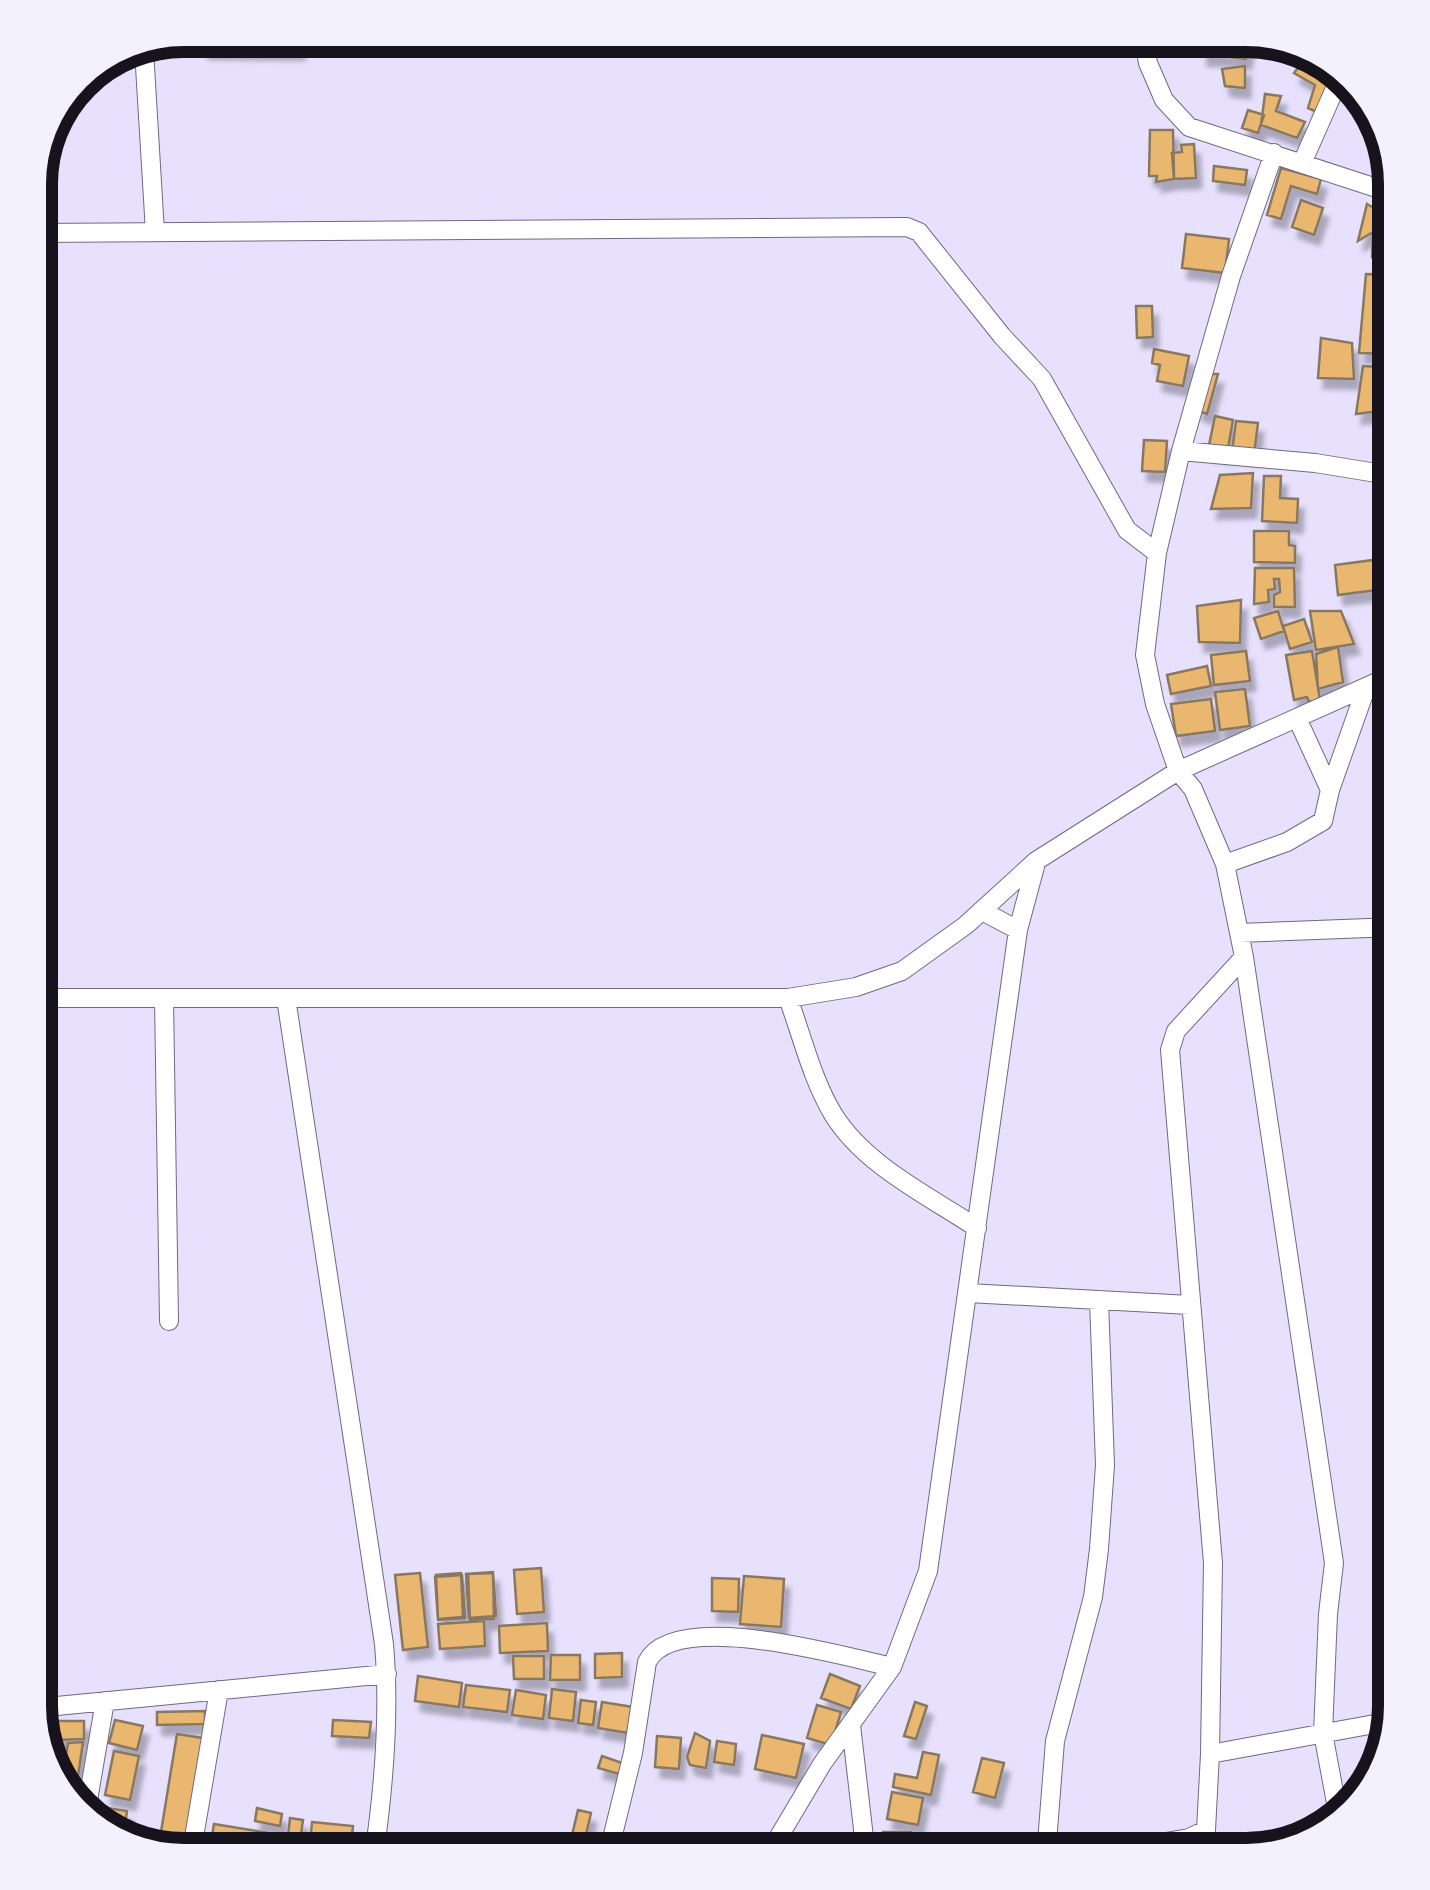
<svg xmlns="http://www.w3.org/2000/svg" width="1430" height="1890" font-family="Overpass,sans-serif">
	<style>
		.building { fill: #e9b770; stroke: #897861; stroke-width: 2.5; filter: url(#shadow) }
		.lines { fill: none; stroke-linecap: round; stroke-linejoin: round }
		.minor-casing { stroke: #6f6983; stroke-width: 20 }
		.minor { stroke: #fff; stroke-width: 18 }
		.rim { fill: none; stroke: #16131d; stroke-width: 12 }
	</style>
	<defs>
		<filter id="shadow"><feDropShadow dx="5.5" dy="10" stdDeviation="2.5" flood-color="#0004"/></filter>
	</defs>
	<rect width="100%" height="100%" fill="#e7e1fe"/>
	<path class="building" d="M203 35H299V50L203 49Z
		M1202 35H1220V56H1202Z
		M1224 35H1249L1246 59 1222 56Z
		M1303 61 1329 79 1319 113 1308 108 1315 85 1294 73Z
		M1245 66V88L1225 86 1222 69Z
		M1265 94 1281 96 1276 111 1305 122 1297 138 1261 125Z
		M1248 110 1264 115 1258 133 1242 128Z
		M1150 130H1173L1174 179 1156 182 1157 176H1149Z
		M1194 144 1196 178 1174 179 1172 153 1182 152 1181 145Z
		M1214 166 1247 170 1245 185 1213 181Z
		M1281 168 1321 179 1317 194 1291 186 1281 219 1267 215Z
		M1301 200 1323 208 1314 235 1292 227Z
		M1367 204 1395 220V259L1372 257 1373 232 1358 241Z
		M1186 234 1229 239 1225 273 1182 268Z
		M1366 274 1395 275V354L1359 353Z
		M1136 306H1152L1153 337 1137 338Z
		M1321 338 1352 343 1354 379 1318 378Z
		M1154 349 1189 356 1183 386 1157 381 1160 365 1152 363Z
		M1363 366 1395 368V409L1356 414Z
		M1209 374H1218L1207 414 1196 410Z
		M1215 416 1233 420 1227 454 1208 450Z
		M1236 421 1258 423 1254 455 1232 452Z
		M1144 440 1167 441 1165 472 1142 471Z
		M1253 473 1251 508 1211 509 1220 475Z
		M1264 476H1281L1280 498 1298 499 1297 523 1262 521Z
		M1254 531H1289V545L1295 546V563L1254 562Z
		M1373 560 1377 590 1338 595 1335 565Z
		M1255 568H1294L1295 607H1274V595L1280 592 1279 579H1274L1275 589 1268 590 1269 602 1254 604Z
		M1241 600 1240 643 1199 642 1197 606Z
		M1278 611 1284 631 1261 639 1254 618Z
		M1310 611H1341L1354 644 1316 650Z
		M1304 619 1312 642 1290 649 1283 626Z
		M1338 647 1343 682 1318 689 1316 654Z
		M1246 651 1250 681 1214 685 1211 655Z
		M1312 651 1320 700 1309 702 1307 697 1294 700 1286 655Z
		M1207 666 1211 686 1171 694 1167 675Z
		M1245 689 1250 726 1220 730 1215 692Z
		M1211 699 1215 731 1176 736 1171 704Z
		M541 1568 544 1612 517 1614 514 1570Z
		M493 1572 496 1616 469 1618 466 1574Z
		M420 1573 428 1647 403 1650 395 1575Z
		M461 1573 463 1617 438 1619 436 1575Z
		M493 1573 494 1619 470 1620 468 1574Z
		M462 1575 465 1618 438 1620 435 1577Z
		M744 1576 784 1579 781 1627 740 1624Z
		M712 1578 739 1579 738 1612 712 1611Z
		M484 1621 485 1646 440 1649 438 1624Z
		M547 1623 548 1651 500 1653 499 1626Z
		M622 1653V1677L595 1678V1654Z
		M551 1655H580V1680H550Z
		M513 1656H544V1679H514Z
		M830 1674 860 1686 851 1709 821 1698Z
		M418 1676 462 1683 459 1707 415 1701Z
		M466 1685 510 1690 507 1712 463 1707Z
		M552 1689 576 1692 573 1721 549 1718Z
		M516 1690 546 1695 543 1719 512 1715Z
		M581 1700 596 1702 593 1725 578 1723Z
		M602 1702 633 1707 628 1733 598 1728Z
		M915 1702 927 1706 916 1739 904 1736Z
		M817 1705 841 1712 831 1745 807 1738Z
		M205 1711V1724L157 1725V1712Z
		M115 1720 143 1726 137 1750 109 1743Z
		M333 1720 371 1722 369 1738 332 1736Z
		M56 1721H84V1739L56 1740Z
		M695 1733 710 1741 706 1768 690 1765 687 1757Z
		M177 1734 203 1738 184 1855 158 1850Z
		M762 1735 804 1744 796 1778 755 1769Z
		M657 1736 681 1738 679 1769 655 1767Z
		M717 1741 736 1744 734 1765 714 1762Z
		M83 1742 77 1783 61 1786 68 1743Z
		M114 1751 139 1756 130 1800 105 1795Z
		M923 1752 939 1755 931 1795 893 1787 895 1774 917 1778Z
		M602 1756 622 1763 619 1774 598 1768Z
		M982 1758 1004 1763 995 1798 973 1792Z
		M892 1792 923 1798 918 1825 887 1819Z
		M101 1807 127 1811 123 1839 111 1835 98 1824Z
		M257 1808 282 1814 280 1826 255 1821Z
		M578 1810 591 1813 585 1839 572 1835Z
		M290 1818 303 1820 298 1855H286Z
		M312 1822 353 1826 350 1855H309Z
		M214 1824 275 1834 273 1851 211 1842Z
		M883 1832H911V1855H882Z"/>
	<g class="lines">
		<defs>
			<path id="minor" d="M1143 35 1148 63 1164 100 1189 127 1395 194
				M144 50 155 232
				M1274 153 1231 276 1181 451 1157 553 1145 655 1155 704 1178 771 1193 789 1225 864 1244 957 1334 1563 1328 1614 1323 1733 1339 1819
				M1303 161 1341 75
				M35 233 907 227 919 232 1002 336 1042 379 1127 530 1157 553
				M1181 451 1315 463 1395 476
				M1297 718 1330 790
				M1225 864 1287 842 1323 821 1330 790 1366 688
				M982 911 1018 930
				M1239 933 1395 927
				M35 998H788L856 987 902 971 966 925 1036 861 1178 771 1395 674
				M164 998 169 1321
				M286 998 384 1644C390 1713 384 1786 374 1855
				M788 998C802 1036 812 1079 833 1114 864 1165 929 1196 977 1228
				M968 1293 1190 1305
				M36 1708 387 1674
				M851 1725 866 1855
				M1210 1754 1391 1721
				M86 1812 105 1701
				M191 1855 219 1690
				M608 1855 633 1753 647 1662C674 1608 843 1656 892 1667
				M768 1855 822 1764 892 1667 928 1571 1018 930 1036 863
				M1033 1855H1074
				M1046 1855 1055 1741 1093 1597 1099 1549 1105 1465 1099 1300
				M1090 1855 1189 1838 1206 1830 1210 1754 1213 1563 1170 1050 1176 1031 1244 957"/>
		</defs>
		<use href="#minor" class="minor-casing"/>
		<use href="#minor" class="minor"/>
	</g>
	<path d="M0 0H1430V1890H0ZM184 52H1246A132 132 0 0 1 1378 184V1706A132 132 0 0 1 1246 1838H184A132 132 0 0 1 52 1706V184A132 132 0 0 1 184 52Z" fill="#f3f1fd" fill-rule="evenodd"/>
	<path class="rim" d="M184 52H1246A132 132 0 0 1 1378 184V1706A132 132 0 0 1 1246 1838H184A132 132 0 0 1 52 1706V184A132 132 0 0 1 184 52Z"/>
</svg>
